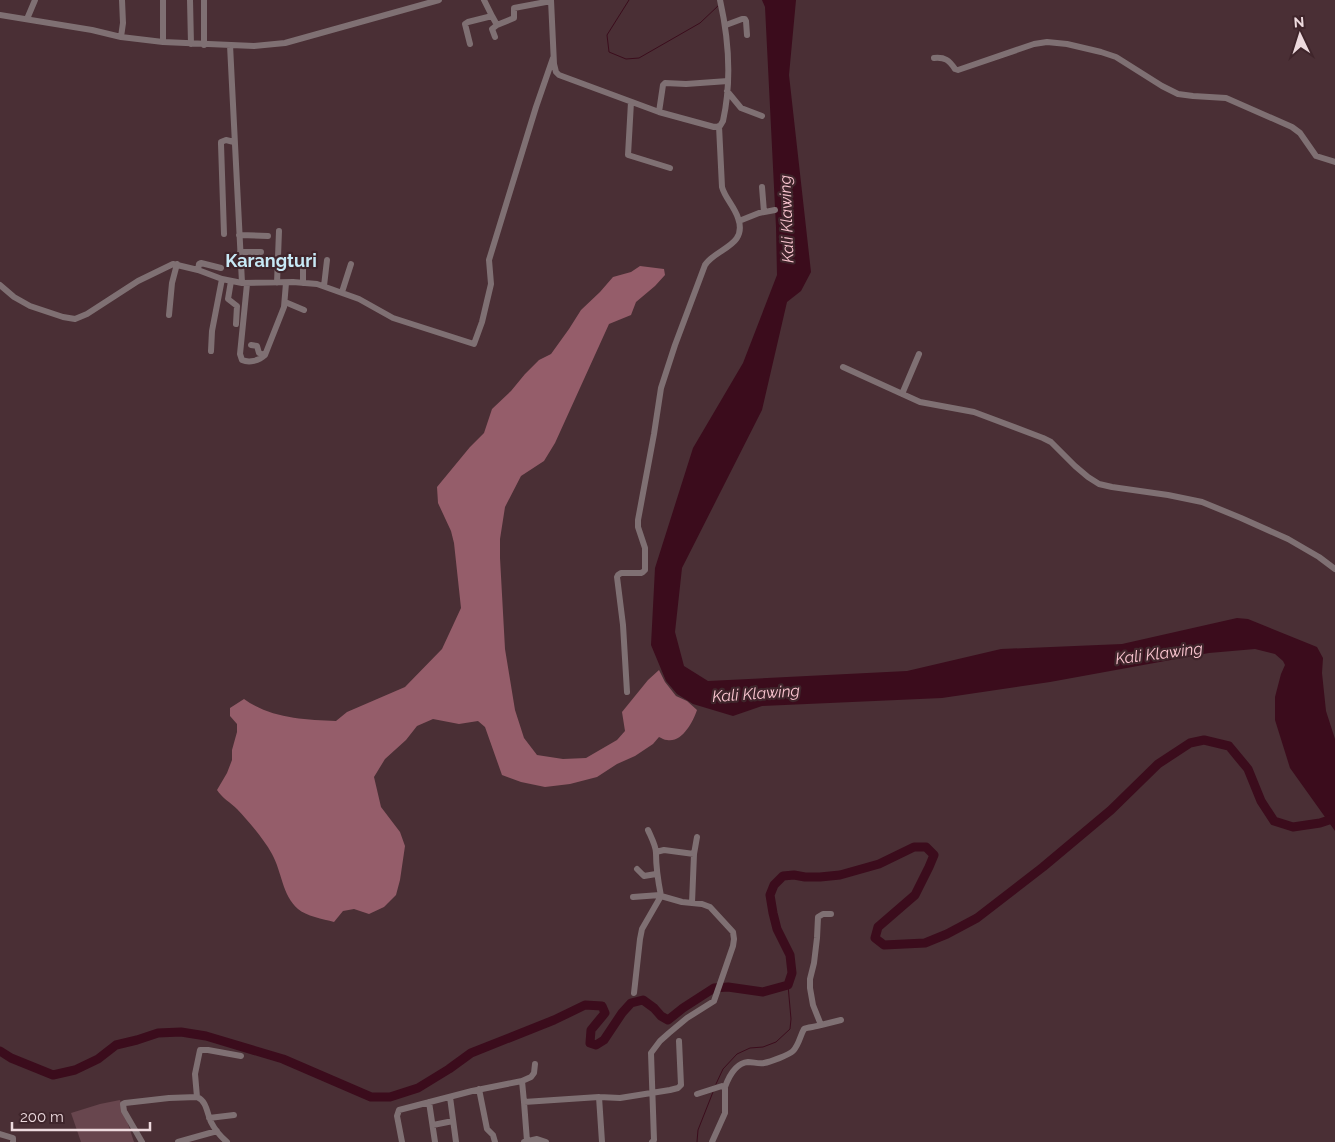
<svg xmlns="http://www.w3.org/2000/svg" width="1335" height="1142" font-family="Raleway,sans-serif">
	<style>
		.green { fill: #68464e }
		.forest { fill: #955d6a }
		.water { fill: #3b0c1c }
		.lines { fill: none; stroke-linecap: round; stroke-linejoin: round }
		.stream { stroke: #3b0c1c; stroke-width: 1 }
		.river { stroke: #3b0c1c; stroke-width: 9 }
		.minor { stroke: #7f7073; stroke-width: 6 }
		.labels { text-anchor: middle; stroke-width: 4.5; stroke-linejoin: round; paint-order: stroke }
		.water-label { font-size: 16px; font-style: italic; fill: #fbc5d0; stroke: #3f252b }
		.quarter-label { font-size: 18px; font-weight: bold; fill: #c7e9f6; stroke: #3f252b }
	</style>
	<rect width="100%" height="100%" fill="#4a2f35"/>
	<path class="green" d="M120 1100 134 1142H81L71 1113 100 1104Z"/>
	<path class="forest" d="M640 266 664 269 665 275 655 286 636 302 631 315 609 324 555 443 544 461 521 476 505 507 500 539V558L505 649 515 710 524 738 537 755 563 759 586 758 617 740 625 731 622 712 648 680 659 670 665 682 676 696 687 701 697 710C693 722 682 743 667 740 664 740 662 738 659 737L653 744 635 756 617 764 597 777 570 784 545 787 521 782 502 775 485 727 478 721 459 724 433 719 417 726 406 740 385 759 374 777 381 807 400 832 405 846 400 880 396 895 384 907 369 914 354 909 343 911 334 922C323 919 306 916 298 909 282 895 282 872 272 854 263 838 249 822 237 809 230 802 222 798 217 790L227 773 232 760V750L237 732V724L230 716V708L244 699C270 718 304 720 336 721L347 712 405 687 442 649 461 608 454 543 451 531 438 503 437 487 470 447 484 433 492 409 511 391 525 374 539 360 551 354 569 329 581 310 600 292 613 277 631 272Z"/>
	<path class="water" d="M762 0H796L789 75 811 272 801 291 787 302 762 410 682 568 675 632 684 666 708 681 907 671 1001 649 1122 644 1237 618 1248 619 1317 647 1323 658 1322 673 1326 711 1335 739V831L1290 768 1275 720V697L1281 674 1285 665 1283 661 1275 654 1255 649 1209 653 1050 682 942 698 762 706 733 716 693 704 677 694 666 681 651 645 655 568 693 448 743 363 777 275 776 227 765 7Z"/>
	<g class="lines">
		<path class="stream" d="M629 0 607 35 609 52 626 59 639 58 700 23 719 5
			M716 1084 723 1069 737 1054 750 1048 763 1047 776 1042 790 1029 791 1019 788 985
			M697 1142 698 1130 713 1092"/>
		<path class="river" d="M0 1051 11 1058 53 1075 75 1070 98 1059 116 1045 137 1040 158 1033 181 1032 206 1036 283 1059 371 1097H390L418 1088 449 1069 471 1053 554 1020 585 1005 602 1006 605 1013 591 1030 590 1043 596 1045 604 1040 622 1013 631 1003 643 1000 654 1008 661 1016 668 1020 683 1008 714 988 728 987 763 992 788 985 792 973 790 955 777 929 773 913 770 895 774 885 783 876 794 875 805 877H820L840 875 879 864 914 847H926L934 855 929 867 915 895 878 927 875 938 884 945 925 943 947 934 977 918 1043 867 1111 810 1158 764 1190 743 1204 740 1229 746 1248 769 1261 801 1274 821 1293 827 1320 823 1335 818"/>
		<path class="minor" d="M163 0V42
			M190 0 191 44
			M204 0V45
			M484 0 492 16
			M551 0 554 64 556 72 559 75 659 112 714 127 720 126 723 121C732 80 729 40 720 0
			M0 15 92 30 121 37 163 42 254 46 285 43 439 0
			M27 19 35 0
			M726 25 742 19H745L746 21 747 35
			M121 37 123 23 122 0
			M495 37 492 29 497 25
			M470 44 465 24 468 22 492 16 497 25 514 18V8L551 1
			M934 58C945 57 949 60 955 69L958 70 1034 44 1047 42 1067 44 1101 52 1116 57 1162 86 1178 94 1193 96 1226 98 1292 127 1300 133 1316 156 1335 162
			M727 91 741 108 762 116
			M631 102 628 155 670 168
			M659 112 663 85 665 83 686 84 728 81
			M762 187 764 212
			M739 221 759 213 775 210
			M224 234 221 144V142L226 140 234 142
			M239 235 268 236
			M240 252H261
			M303 263V283
			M198 270 199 264 201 263 221 268
			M231 281 228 299 237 306 236 324
			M242 283 293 282 317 284 359 299 393 318 474 344 482 322 491 284 489 260 536 107 553 58
			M277 283 279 231
			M247 284 240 354 242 360C249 363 259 361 265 355L284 307 286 283
			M0 285 14 297 30 306 63 317 75 319 87 314 138 281 173 264 198 270 222 279 242 283 230 45
			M324 286 327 260
			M342 292 351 264
			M285 302 304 310
			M169 315 172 283 177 264
			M251 345 257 346 259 353 265 355
			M211 351 212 331 222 279
			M843 367 920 402 974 412 1043 438 1051 442 1075 466 1088 477 1099 484 1112 487 1168 495 1202 502 1241 518 1288 539 1319 557 1335 569
			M902 394 919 354
			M627 692 623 625 617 577 618 575 621 573H641L643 572 645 570V548L638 527V520L654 434 661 388 675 345 705 265C716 248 748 246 738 218 734 206 725 198 722 187L719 126
			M648 830C651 837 656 846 656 853 656 868 658 881 661 896L682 902 702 904 710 907 733 932 734 939 733 946 714 1001 687 1018 669 1033 660 1041 651 1053 654 1140 652 1142
			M656 852 664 850 694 854 697 837
			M637 869 644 876 656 874
			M633 897 660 895
			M692 903 694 854
			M634 993 640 939 642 929 661 896
			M821 1025 841 1020
			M522 1081 524 1102
			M479 1089 487 1129 493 1135 495 1142
			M697 1094 722 1086 725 1087
			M197 1097 195 1074 200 1050H208L241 1056
			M450 1097 456 1142
			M599 1097 602 1142
			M429 1102 435 1142
			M209 1118 234 1115
			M433 1125 453 1121
			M0 1134 13 1138V1142
			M527 1141 524 1102 599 1097 620 1098 670 1090 678 1088 681 1085 679 1041
			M142 1142 124 1111 123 1104 125 1103 169 1098 197 1097C207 1101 207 1114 211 1122 215 1130 220 1136 227 1142
			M178 1142 217 1131
			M402 1142 397 1116 399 1110 472 1091 522 1081 531 1077 534 1073 535 1064
			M524 1142 537 1139 546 1142
			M712 1142 725 1113V1087C729 1076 736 1063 748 1062 753 1062 759 1064 764 1063 770 1062 789 1055 793 1051 799 1045 800 1036 804 1029 807 1027 816 1027 821 1025L813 1005 810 988V979L814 963 817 938 818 917 823 914H831"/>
	</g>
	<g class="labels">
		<g class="water-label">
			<text transform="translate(786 219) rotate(-92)" y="6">Kali Klawing</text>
			<text transform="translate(1159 653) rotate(-7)" y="6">Kali Klawing</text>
			<text transform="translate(756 693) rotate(-4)" y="6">Kali Klawing</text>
		</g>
		<g class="quarter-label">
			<text x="271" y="267">Karangturi</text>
		</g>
	</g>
	<g transform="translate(1300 35) rotate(356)" stroke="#3f252b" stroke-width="4" paint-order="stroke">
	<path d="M0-4L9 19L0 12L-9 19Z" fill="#eddade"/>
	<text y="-8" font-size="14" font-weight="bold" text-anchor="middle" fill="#eddade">N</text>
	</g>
	<path d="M12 1122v8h138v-8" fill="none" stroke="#eddade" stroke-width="2.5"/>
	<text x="20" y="1122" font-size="15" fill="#eddade" stroke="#3f252b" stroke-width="4" paint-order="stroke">200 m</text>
</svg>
